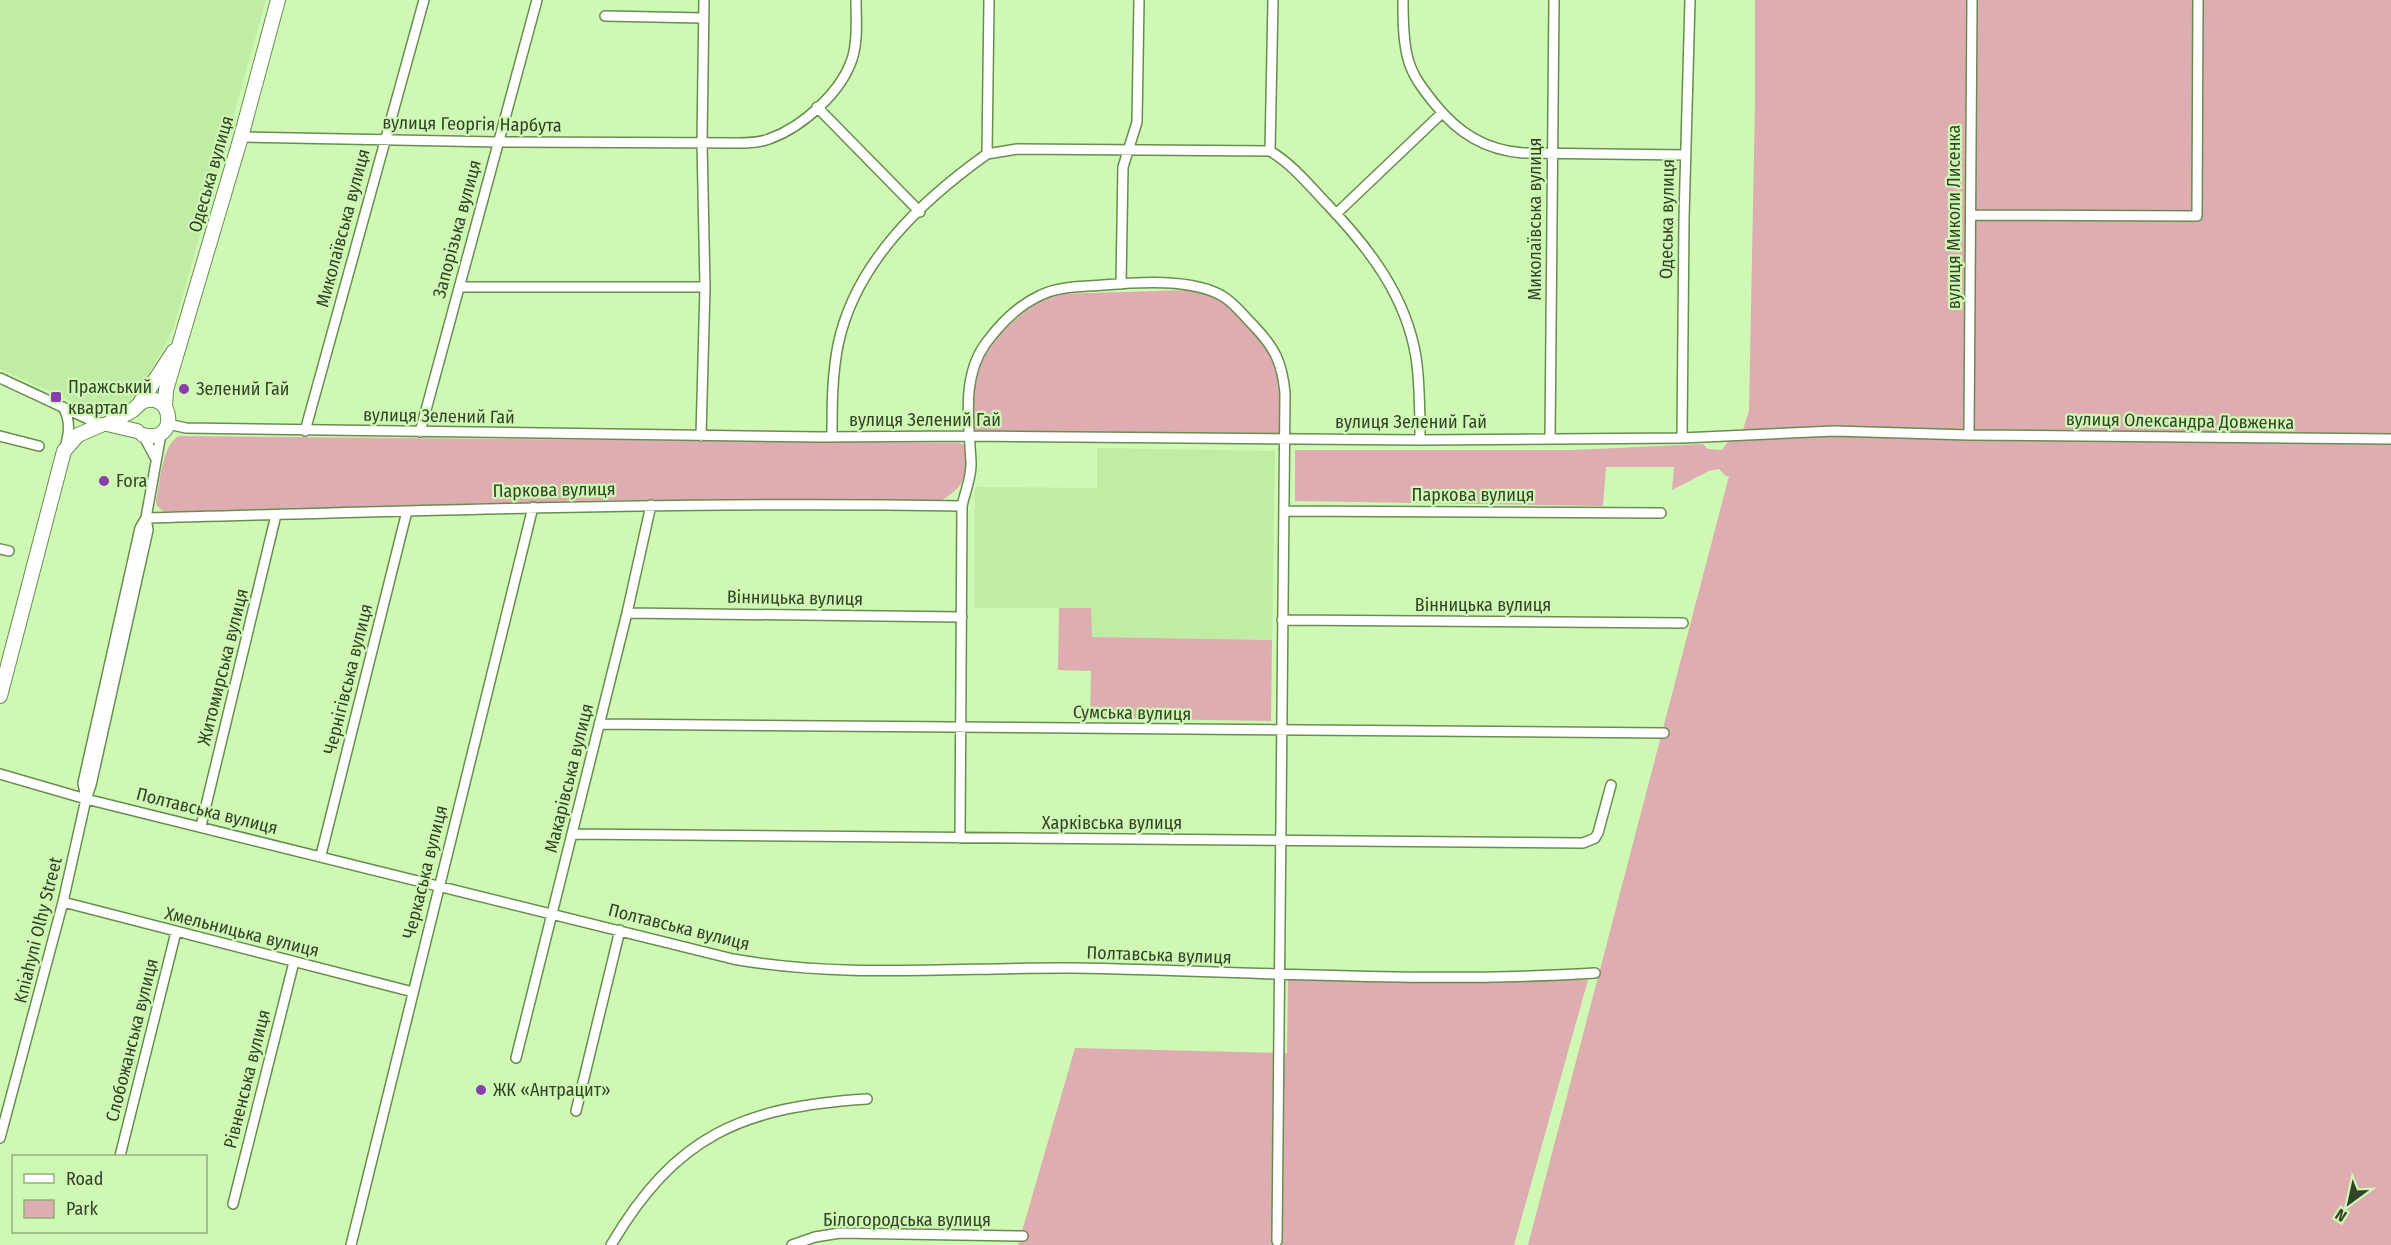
<svg xmlns="http://www.w3.org/2000/svg" width="2391" height="1245" font-family="'Fira Sans Condensed',sans-serif">
	<style>
		.built { fill: #c0eca4 }
		.green { fill: #ddadb1 }
		.lines { fill: none; stroke-linecap: round; stroke-linejoin: round }
		.minor-casing { stroke: #688d4f; stroke-width: 12 }
		.secondary-casing { stroke: #688d4f; stroke-width: 16 }
		.minor { stroke: #fff; stroke-width: 9 }
		.secondary { stroke: #fff; stroke-width: 14 }
		.poi-dot { fill: #893cac; stroke: #cff8b5; stroke-width: 2 }
		.labels { text-anchor: middle; stroke-width: 4.5; stroke-linejoin: round; paint-order: stroke }
		.street-label { font-size: 18px; fill: #334328; stroke: #cff8b5 }
		.poi-label { font-size: 18px; fill: #334328; stroke: #cff8b5; text-anchor: start }
	</style>
	<rect width="100%" height="100%" fill="#cff8b5"/>
	<path class="built" d="M0 0H266L173 330 139 392 126 405 108 414 102 415 0 369Z
		M1097 448 1275 451 1272 640 1091 637V608H974L975 487 1097 488Z"/>
	<path class="green" d="M1755 0H2391V1245H1528L1729 476H1726L1719 469 1709 471 1672 490 1674 467H1606L1603 506 1295 501V450H1573L1703 444 1708 449 1722 450 1729 440 1740 439 1749 411 1755 103Z
		M1188 290 1207 294 1227 305 1269 350 1279 371 1286 438 968 436C968 421 966 404 969 389 976 353 1022 306 1056 294Z
		M180 436 960 443 965 446C968 474 966 487 940 501L626 500 164 512 157 506 156 501C160 484 162 442 180 436Z
		M1059 608H1091L1092 637 1272 640 1271 721 1090 718 1091 671 1058 670Z
		M1288 979 1588 980 1514 1245H1018L1075 1048 1287 1053Z"/>
	<g class="lines">
		<defs>
			<path id="minor" d="M1273 0 1270 151C1292 164 1309 185 1327 204 1369 248 1406 296 1416 357 1420 384 1420 412 1420 440
				M1403 0C1403 19 1403 37 1407 55 1411 74 1422 88 1434 103 1458 133 1485 150 1523 153L1686 155
				M605 16 703 18
				M817 107 920 212
				M241 137 498 142 737 143C747 143 759 143 769 139 803 127 843 91 853 56 858 38 856 18 856 0
				M987 154 1017 149 1270 151
				M1336 214 1442 113
				M1971 215 2197 216 2198 0
				M1121 284 1123 167 1137 122 1139 0
				M459 287H705
				M0 378 101 425
				M63 407C71 421 69 433 65 448
				M168 424 186 428 820 437 968 436 1420 440 1682 438 1834 431 1969 435 2391 439
				M305 431 424 0
				M420 432 537 0
				M143 435 156 459
				M1969 435 1972 0
				M0 436 39 446
				M701 436 705 287 702 142 704 0
				M832 437C832 406 832 376 838 345 855 263 921 201 987 154L989 0
				M1682 438 1684 218 1690 0
				M1550 439 1554 0
				M1284 511 1661 513
				M146 518C418 511 690 501 962 506
				M0 549 9 551
				M627 613 962 617
				M1282 620 1683 623
				M599 724 1664 733
				M0 774 86 799 733 959C844 979 960 967 1073 968 1247 971 1421 984 1595 973
				M86 799 83 783 140 528 146 518 161 434
				M201 826 276 515
				M572 834 1583 843 1595 838 1598 833 1611 785
				M960 838 962 506C965 491 972 477 971 462 969 422 961 377 986 343 1000 324 1019 305 1041 295 1059 286 1083 287 1103 285 1138 282 1194 278 1224 297 1235 304 1244 316 1253 325 1275 348 1282 362 1285 393L1277 1241
				M321 855 407 511
				M63 902 413 992
				M516 1058 627 613 651 505
				M576 1111 620 930
				M0 1138 63 902 86 799 91 785 148 530 146 518
				M120 1156 176 932
				M233 1204 294 962
				M351 1245 533 507
				M611 1245C676 1135 742 1107 867 1099
				M792 1245 815 1237 840 1233 1023 1236"/>
			<path id="secondary" d="M140 403 174 351
				M165 407 166 390 241 137 278 0
				M107 424C116 419 125 415 133 410 137 407 139 403 144 401 174 391 179 445 143 435
				M107 424 137 431
				M0 696 64 451 78 435 101 425"/>
		</defs>
		<use href="#minor" class="minor-casing"/>
		<use href="#secondary" class="secondary-casing"/>
		<use href="#minor" class="minor"/>
		<use href="#secondary" class="secondary"/>
	</g>
	<g class="poi-dot">
		<circle cx="184" cy="389" r="6"/>
		<rect x="50" y="391" width="12" height="12" rx="3"/>
		<circle cx="104" cy="481" r="6"/>
		<circle cx="481" cy="1090" r="6"/>
	</g>
	<g class="labels">
		<g class="street-label">
			<text transform="translate(472 124) rotate(1)" y="6">вулиця Георгія Нарбута</text>
			<text transform="translate(211 174) rotate(-74)" y="6">Одеська вулиця</text>
			<text transform="translate(1954 217) rotate(-90)" y="6">вулиця Миколи Лисенка</text>
			<text transform="translate(1535 219) rotate(-90)" y="6">Миколаївська вулиця</text>
			<text transform="translate(1667 219) rotate(-89)" y="6">Одеська вулиця</text>
			<text transform="translate(343 228) rotate(-75)" y="6">Миколаївська вулиця</text>
			<text transform="translate(457 229) rotate(-75)" y="6">Запорізька вулиця</text>
			<text transform="translate(439 416) rotate(1)" y="6">вулиця Зелений Гай</text>
			<text x="925" y="426">вулиця Зелений Гай</text>
			<text transform="translate(2180 421) rotate(1)" y="6">вулиця Олександра Довженка</text>
			<text x="1411" y="428">вулиця Зелений Гай</text>
			<text transform="translate(554 490) rotate(-1)" y="6">Паркова вулиця</text>
			<text x="1473" y="501">Паркова вулиця</text>
			<text transform="translate(795 598) rotate(1)" y="6">Вінницька вулиця</text>
			<text x="1483" y="611">Вінницька вулиця</text>
			<text transform="translate(223 667) rotate(-76)" y="6">Житомирська вулиця</text>
			<text transform="translate(348 679) rotate(-76)" y="6">Чернігівська вулиця</text>
			<text transform="translate(1132 713) rotate(1)" y="6">Сумська вулиця</text>
			<text transform="translate(569 778) rotate(-76)" y="6">Макарівська вулиця</text>
			<text transform="translate(207 811) rotate(14)" y="6">Полтавська вулиця</text>
			<text x="1112" y="829">Харківська вулиця</text>
			<text transform="translate(425 872) rotate(-76)" y="6">Черкаська вулиця</text>
			<text transform="translate(679 927) rotate(14)" y="6">Полтавська вулиця</text>
			<text transform="translate(38 930) rotate(-76)" y="6">Kniahyni Olhy Street</text>
			<text transform="translate(242 932) rotate(14)" y="6">Хмельницька вулиця</text>
			<text transform="translate(1159 955) rotate(2)" y="6">Полтавська вулиця</text>
			<text transform="translate(132 1040) rotate(-76)" y="6">Слобожанська вулиця</text>
			<text transform="translate(247 1079) rotate(-76)" y="6">Рівненська вулиця</text>
			<text x="907" y="1226">Білогородська вулиця</text>
		</g>
		<g class="poi-label">
			<text x="68" y="393">Пражський<tspan x="68" dy="21">квартал</tspan></text>
			<text x="196" y="395">Зелений Гай</text>
			<text x="116" y="487">Fora</text>
			<text x="493" y="1096">ЖК «Антрацит»</text>
		</g>
	</g>
	<rect x="12" y="1155" width="195" height="78" fill="#cff8b5" stroke="#91b07d" stroke-width="1.5"/>
	<rect x="24" y="1174" width="30" height="9" fill="#ffffff" stroke="#91b07d" stroke-width="1.5"/>
	<text x="66" y="1185" font-size="18" fill="#334328">Road</text>
	<rect x="24" y="1200" width="30" height="18" fill="#ddadb1" stroke="#91b07d" stroke-width="1.5"/>
	<text x="66" y="1215" font-size="18" fill="#334328">Park</text>
	<g transform="translate(2349 1203) rotate(213)" stroke="#cff8b5" stroke-width="4.5" paint-order="stroke">
	<path d="M0-4.5L10 22L0 15L-10 22Z" fill="#334328"/>
	<text y="-9" font-size="16" font-weight="bold" text-anchor="middle" fill="#334328">N</text>
	</g>
</svg>
